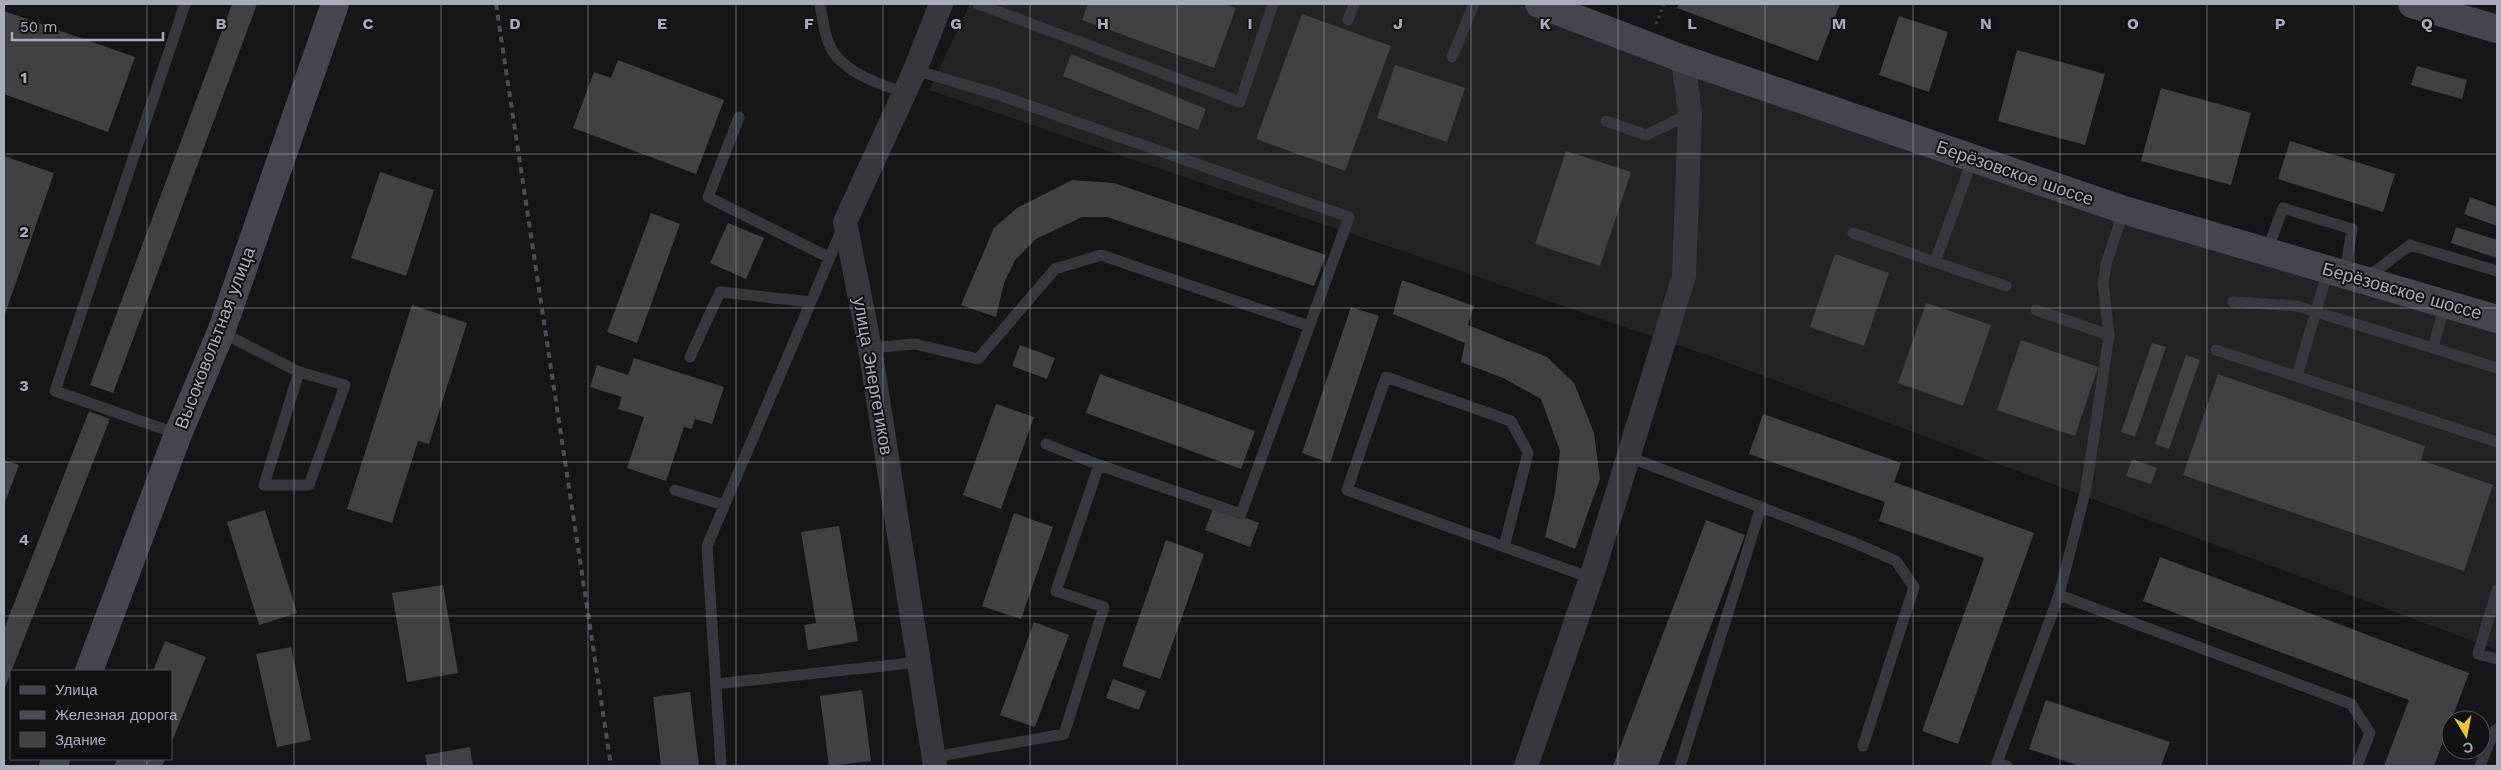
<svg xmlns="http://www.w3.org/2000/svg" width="2501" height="770" font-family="'Work Sans',sans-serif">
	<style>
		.built { fill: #232225 }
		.building { fill: #414145 }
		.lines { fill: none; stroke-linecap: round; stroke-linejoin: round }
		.path { stroke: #3d3e44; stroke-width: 3; stroke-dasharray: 2.5 4; stroke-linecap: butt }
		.lane { stroke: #37383d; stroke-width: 11 }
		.street { stroke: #37383d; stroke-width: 24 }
		.secondary { stroke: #45464d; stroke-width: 28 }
		.rail { stroke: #4c4d54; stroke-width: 4; stroke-dasharray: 6 5; stroke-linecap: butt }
		.grid { fill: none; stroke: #a9acb8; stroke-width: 1; stroke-opacity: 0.55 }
		.labels { text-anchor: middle; stroke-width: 4; stroke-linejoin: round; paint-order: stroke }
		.street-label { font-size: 18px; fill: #a9acb8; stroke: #111113 }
		.grid-label { font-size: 16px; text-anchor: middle; font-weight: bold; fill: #a9acb8; stroke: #111113; stroke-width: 4; stroke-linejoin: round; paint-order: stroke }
	</style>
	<rect width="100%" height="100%" fill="#161618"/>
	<path class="built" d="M970 4H1516L2497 331V650L1707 355 929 90Z"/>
	<path class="building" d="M232 4H257L113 393 90 385Z
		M1088 4H1225L1236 8 1214 68 1082 20Z
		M1679 4H1840L1818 61 1677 8Z
		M4 11 135 57 108 132 4 94Z
		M1302 14 1391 46 1345 171 1256 139Z
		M1899 16 1948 32 1929 92 1879 75Z
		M2017 50 2105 74 2085 145 1998 121Z
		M1071 54 1206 109 1198 130 1063 76Z
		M618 60 724 100 696 174 573 128 594 72 611 78Z
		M1395 65 1465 88 1447 142 1377 118Z
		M2417 66 2467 80 2462 99 2411 85Z
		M2161 88 2251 113 2231 185 2141 161Z
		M2290 141 2395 174 2383 212 2278 179Z
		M1566 151 1631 172 1600 266 1535 244Z
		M4 156 54 173 4 317Z
		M380 172 434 190 406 276 351 258Z
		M1072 180 1114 183 1326 255 1314 286 1107 217H1082L1036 239 1015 260 1004 283 996 317 961 305 994 228 1017 208Z
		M2470 197 2497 207V226L2464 214Z
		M651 213 680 224 637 343 607 332Z
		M728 223 764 238 746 279 710 263Z
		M2456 227 2497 240V258L2451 243Z
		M1835 254 1889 273 1864 346 1810 327Z
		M1402 280 1474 306 1468 325 1547 357 1574 383 1594 433 1600 479 1575 549 1545 537 1555 493 1560 451 1541 399 1503 378 1461 362 1465 343 1393 314Z
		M1926 303 1991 325 1963 406 1898 383Z
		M412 305 467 323 429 444 418 441 392 523 347 509Z
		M1351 307 1379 316 1330 463 1302 453Z
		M2021 340 2098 367 2075 436 1997 410Z
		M2152 343 2166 347 2135 437 2121 432Z
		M1020 345 1055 358 1047 379 1012 366Z
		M2186 355 2200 360 2169 449 2155 444Z
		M634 358 724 387 712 424 695 419 692 429 684 427 666 481 627 468 644 417 618 409 622 397 590 387 597 365 628 375Z
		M1100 374 1255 431 1241 469 1086 413Z
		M2218 374 2425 446 2421 460 2493 485 2464 571 2183 475Z
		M996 404 1034 417 1001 509 963 495Z
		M89 411 110 419 4 690V629Z
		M1763 414 1901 463 1894 482 2034 533 1958 744 1922 731 1984 558 1879 521 1885 502 1749 454Z
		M2132 459 2157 468 2151 484 2126 476Z
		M4 460 19 465 4 505Z
		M1214 506 1259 523 1250 547 1205 530Z
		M265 510 297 613 259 625 227 522Z
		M1014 513 1053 527 1021 619 982 606Z
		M1706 520 1745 535 1658 766H1613Z
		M839 526 858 641 808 650 804 625 816 623 801 532Z
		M1166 540 1204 554 1160 679 1122 666Z
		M2160 557 2469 673 2434 766H2384L2409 700 2143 601Z
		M443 585 458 673 407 682 392 593Z
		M1034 622 1069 635 1035 727 1000 715Z
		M165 641 206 657 171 744V671H153Z
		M291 647 311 740 277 747 256 654Z
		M1113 679 1146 691 1139 710 1106 698Z
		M862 690 871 761 829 766 820 696Z
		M690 692 699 766H661L653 697Z
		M2046 700 2170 742 2161 766H2080L2029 749Z
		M470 747 473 766H427L425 755Z
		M117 759H165L162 766H114Z"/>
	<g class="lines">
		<path class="path" d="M1656 24 1664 4"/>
		<path class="lane" d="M820 4C823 20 825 43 836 56 853 76 881 84 905 93
			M978 4 1240 102 1273 4
			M1348 20 1354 4
			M1452 57 1474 4
			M915 70 996 94 1349 217 1241 514 1099 465 1046 444
			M739 117 708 197 830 258
			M1606 121 1646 135 1690 114
			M1973 158 1935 262 2006 286
			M1853 233 1935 262
			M2267 251 2283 208 2352 229 2345 274
			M2365 279 2410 245 2497 271
			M2233 302 2297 306 2433 348
			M2445 304 2433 348 2497 368
			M2036 310 2109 335
			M221 332 299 372 345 385 309 485H264L299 372
			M870 348 915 344 978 359 1055 269 1101 255 1309 326
			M2216 350 2497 442
			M690 357 720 292 811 302
			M2297 376 2328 270
			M178 434 55 391 185 4
			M1629 457 1855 543 1896 561 1914 587 1863 746
			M675 490 724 505
			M1504 547 1528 453 1511 421 1386 377 1347 490 1591 578
			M2497 590 2478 654 2497 659
			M2059 595 2351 704 2370 733 2357 766
			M716 684 920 662
			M934 757 1064 734 1104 607 1056 591 1099 465
			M721 766 707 546 842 229
			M1680 766 1761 507
			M2007 766 1997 763 2059 595 2086 489 2109 335 2103 283 2106 264 2124 210
			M2480 766 2494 731 2497 729"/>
		<path class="street" d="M935 766 870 348 845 222 915 70 941 4
			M1526 766 1591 578 1684 276 1690 114 1683 59"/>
		<path class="secondary" d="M1539 4 1683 59 2124 210 2497 319
			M2412 4 2497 29
			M89 671 178 434 221 332 335 4
			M53 766 56 759"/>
		<path class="rail" d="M496 4 611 766"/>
	</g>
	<path class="grid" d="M147 4V671M294 4V766M441 4V766M588 4V766M736 4V766M883 4V766M1030 4V766M1177 4V766M1324 4V766M1471 4V766M1618 4V766M1765 4V766M1913 4V766M2060 4V766M2207 4V766M2354 4V766M4 154H2497M4 308H2497M4 462H2497M4 616H2497M147 759V766"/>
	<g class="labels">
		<g class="street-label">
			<text transform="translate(2015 173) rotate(19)" y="6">Берёзовское шоссе</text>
			<text transform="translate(2402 291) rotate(16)" y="6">Берёзовское шоссе</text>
			<text transform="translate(215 338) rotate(-69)" y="6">Высоковольтная улица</text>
			<text transform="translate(873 376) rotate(80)" y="6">улица Энергетиков</text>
		</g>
	</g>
	<g class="grid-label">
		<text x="221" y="29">B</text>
		<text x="368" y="29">C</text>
		<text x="515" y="29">D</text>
		<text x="662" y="29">E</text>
		<text x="809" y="29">F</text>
		<text x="956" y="29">G</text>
		<text x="1103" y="29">H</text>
		<text x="1250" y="29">I</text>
		<text x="1398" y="29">J</text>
		<text x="1545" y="29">K</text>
		<text x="1692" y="29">L</text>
		<text x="1839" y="29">M</text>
		<text x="1986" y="29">N</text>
		<text x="2133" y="29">O</text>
		<text x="2280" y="29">P</text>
		<text x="2427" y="29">Q</text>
		<text x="24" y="83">1</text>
		<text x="24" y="237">2</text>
		<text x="24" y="391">3</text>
		<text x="24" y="545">4</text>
	</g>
	<rect width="2501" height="770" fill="none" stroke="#a9acb8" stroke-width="10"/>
	<rect x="10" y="670" width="162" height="90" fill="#111113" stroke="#4e4f55"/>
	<rect x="20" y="686" width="25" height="8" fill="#45464d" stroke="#4e4f55"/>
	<text x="55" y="695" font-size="15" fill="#a9acb8">Улица</text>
	<rect x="20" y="711" width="25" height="8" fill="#4c4d54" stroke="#4e4f55"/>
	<text x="55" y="720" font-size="15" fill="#a9acb8">Железная дорога</text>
	<rect x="20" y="732" width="25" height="15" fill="#414145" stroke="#4e4f55"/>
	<text x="55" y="745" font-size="15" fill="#a9acb8">Здание</text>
	<g transform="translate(2466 735) rotate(170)"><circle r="24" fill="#111113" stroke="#4e4f55"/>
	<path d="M0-4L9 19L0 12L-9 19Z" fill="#edc339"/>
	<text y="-8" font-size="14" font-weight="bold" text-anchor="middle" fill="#a9acb8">С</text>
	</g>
	<path d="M12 32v8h151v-8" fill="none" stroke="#a9acb8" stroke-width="2.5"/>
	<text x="20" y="32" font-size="15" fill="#a9acb8" stroke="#111113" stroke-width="4" paint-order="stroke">50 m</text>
</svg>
